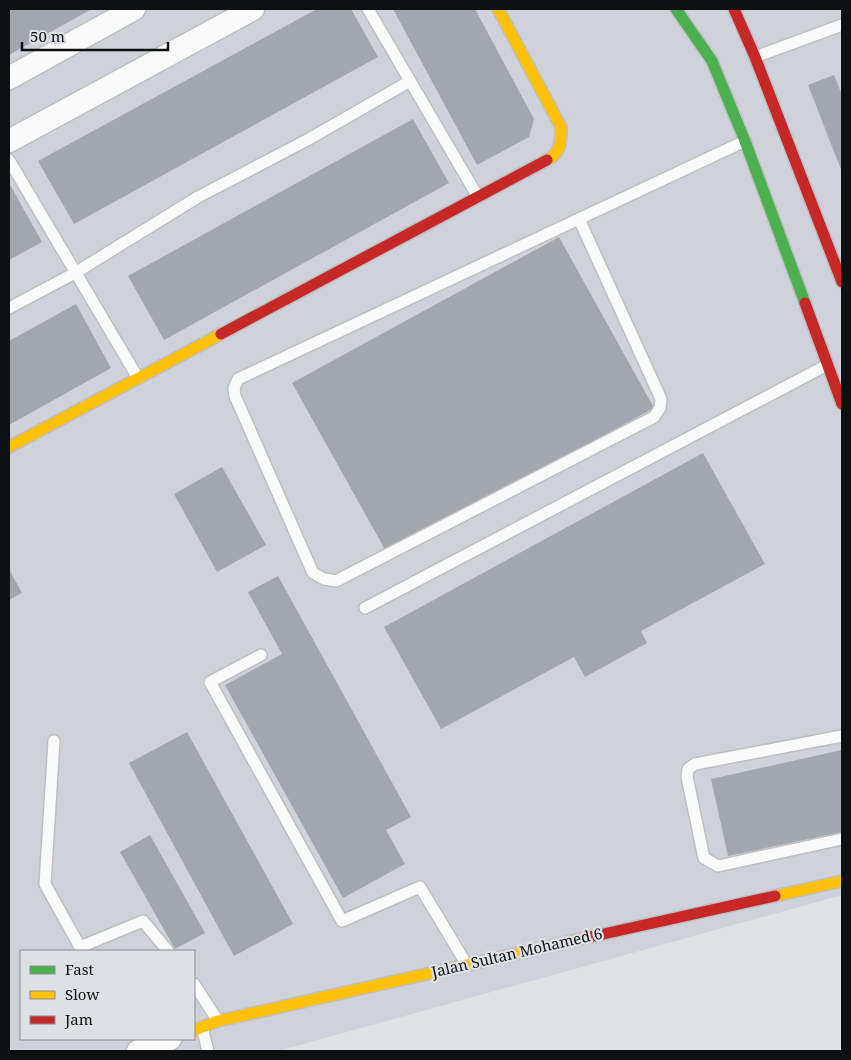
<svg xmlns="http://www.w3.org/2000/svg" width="851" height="1060" font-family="'Noto Serif',serif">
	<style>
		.built { fill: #cfd2da; fill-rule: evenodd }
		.building { fill: #a2a6ae }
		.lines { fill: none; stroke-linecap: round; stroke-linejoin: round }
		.lane-casing { stroke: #bebfc1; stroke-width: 14 }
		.street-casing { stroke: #bebfc1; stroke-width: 25 }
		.fast-casing { stroke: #bebfc1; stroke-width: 14 }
		.slow-casing { stroke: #bebfc1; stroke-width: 14 }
		.jam-casing { stroke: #bebfc1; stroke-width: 14 }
		.lane { stroke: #fafafb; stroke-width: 11 }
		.street { stroke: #fafafb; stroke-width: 22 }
		.fast { stroke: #4caf50; stroke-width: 11 }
		.slow { stroke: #ffc107; stroke-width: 11 }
		.jam { stroke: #c62828; stroke-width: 11 }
		.labels { text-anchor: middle; stroke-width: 4.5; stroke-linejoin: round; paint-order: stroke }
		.street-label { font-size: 15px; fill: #0e0f11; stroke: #dee0e6 }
	</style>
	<rect width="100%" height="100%" fill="#e0e1e4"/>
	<path class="built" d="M9 9H842V895L278 1051H9ZM21 951H194V1039H21Z"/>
	<path class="building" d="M9 9H92L9 55Z
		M317 9H351L378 57 74 224 38 161Z
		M393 9H475L534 119 529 137 477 165Z
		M834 75 842 95V172L808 85Z
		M413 119 449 183 164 340 128 276Z
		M9 183 42 242 9 260Z
		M559 237 654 408 387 553 292 383Z
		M76 304 111 368 9 425V341Z
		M703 453 765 564 641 631 647 643 585 677 574 657 441 729 384 627Z
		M222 467 266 545 217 572 174 494Z
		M9 569 22 593 9 600Z
		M278 576 411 817 386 830 405 864 343 898 225 685 282 654 248 592Z
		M187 732 293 924 234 956 129 763Z
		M842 750V832L728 856 711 779Z
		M150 835 205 933 175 949 120 852Z"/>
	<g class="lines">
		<defs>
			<path id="lane" d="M368 9 478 197
				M755 57 842 25
				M9 160 138 378
				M579 219 661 399 660 408 654 417 336 581 324 579 313 573 235 396 234 388 238 379 745 141
				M9 308 75 273 198 197 309 139 410 81
				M365 608 827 365
				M261 655 210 682 342 921 420 887 467 965
				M842 736 695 764 688 769 687 777 704 858 718 866 842 839
				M54 741 45 884 80 947 143 921 168 951
				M194 984 218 1021
				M202 1027 208 1051"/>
			<path id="street" d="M9 78 134 9
				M9 141 253 9
				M138 1051 170 1039"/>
			<path id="fast" d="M676 9 712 61 745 141 805 303"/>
			<path id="slow" d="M498 9 561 127C561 141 562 152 547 160
				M9 447 221 334
				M775 896 842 881
				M194 1030 218 1021 590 937"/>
			<path id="jam" d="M734 9 755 57 842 282
				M805 303 842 404
				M221 334 547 160
				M590 937 775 896"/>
		</defs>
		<use href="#lane" class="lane-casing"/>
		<use href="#street" class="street-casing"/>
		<use href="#fast" class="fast-casing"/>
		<use href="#slow" class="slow-casing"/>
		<use href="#jam" class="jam-casing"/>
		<use href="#lane" class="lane"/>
		<use href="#street" class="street"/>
		<use href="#fast" class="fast"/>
		<use href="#slow" class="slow"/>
		<use href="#jam" class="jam"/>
	</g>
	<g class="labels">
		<g class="street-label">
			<text transform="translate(517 953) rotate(-13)" y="5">Jalan Sultan Mohamed 6</text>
		</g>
	</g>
	<rect width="851" height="1060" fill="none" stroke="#0e0f11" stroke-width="20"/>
	<rect x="20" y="950" width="175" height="90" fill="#dee0e6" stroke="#8b8c91"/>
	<rect x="30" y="966" width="25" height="8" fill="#4caf50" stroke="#8b8c91"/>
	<text x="65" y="975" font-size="15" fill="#0e0f11">Fast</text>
	<rect x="30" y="991" width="25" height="8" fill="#ffc107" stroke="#8b8c91"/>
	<text x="65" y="1000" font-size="15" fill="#0e0f11">Slow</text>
	<rect x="30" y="1016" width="25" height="8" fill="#c62828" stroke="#8b8c91"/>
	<text x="65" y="1025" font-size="15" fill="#0e0f11">Jam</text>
	<path d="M22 42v8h146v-8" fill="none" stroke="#0e0f11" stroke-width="2.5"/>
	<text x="30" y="42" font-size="15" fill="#0e0f11" stroke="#dee0e6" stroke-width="4" paint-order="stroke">50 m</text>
</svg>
